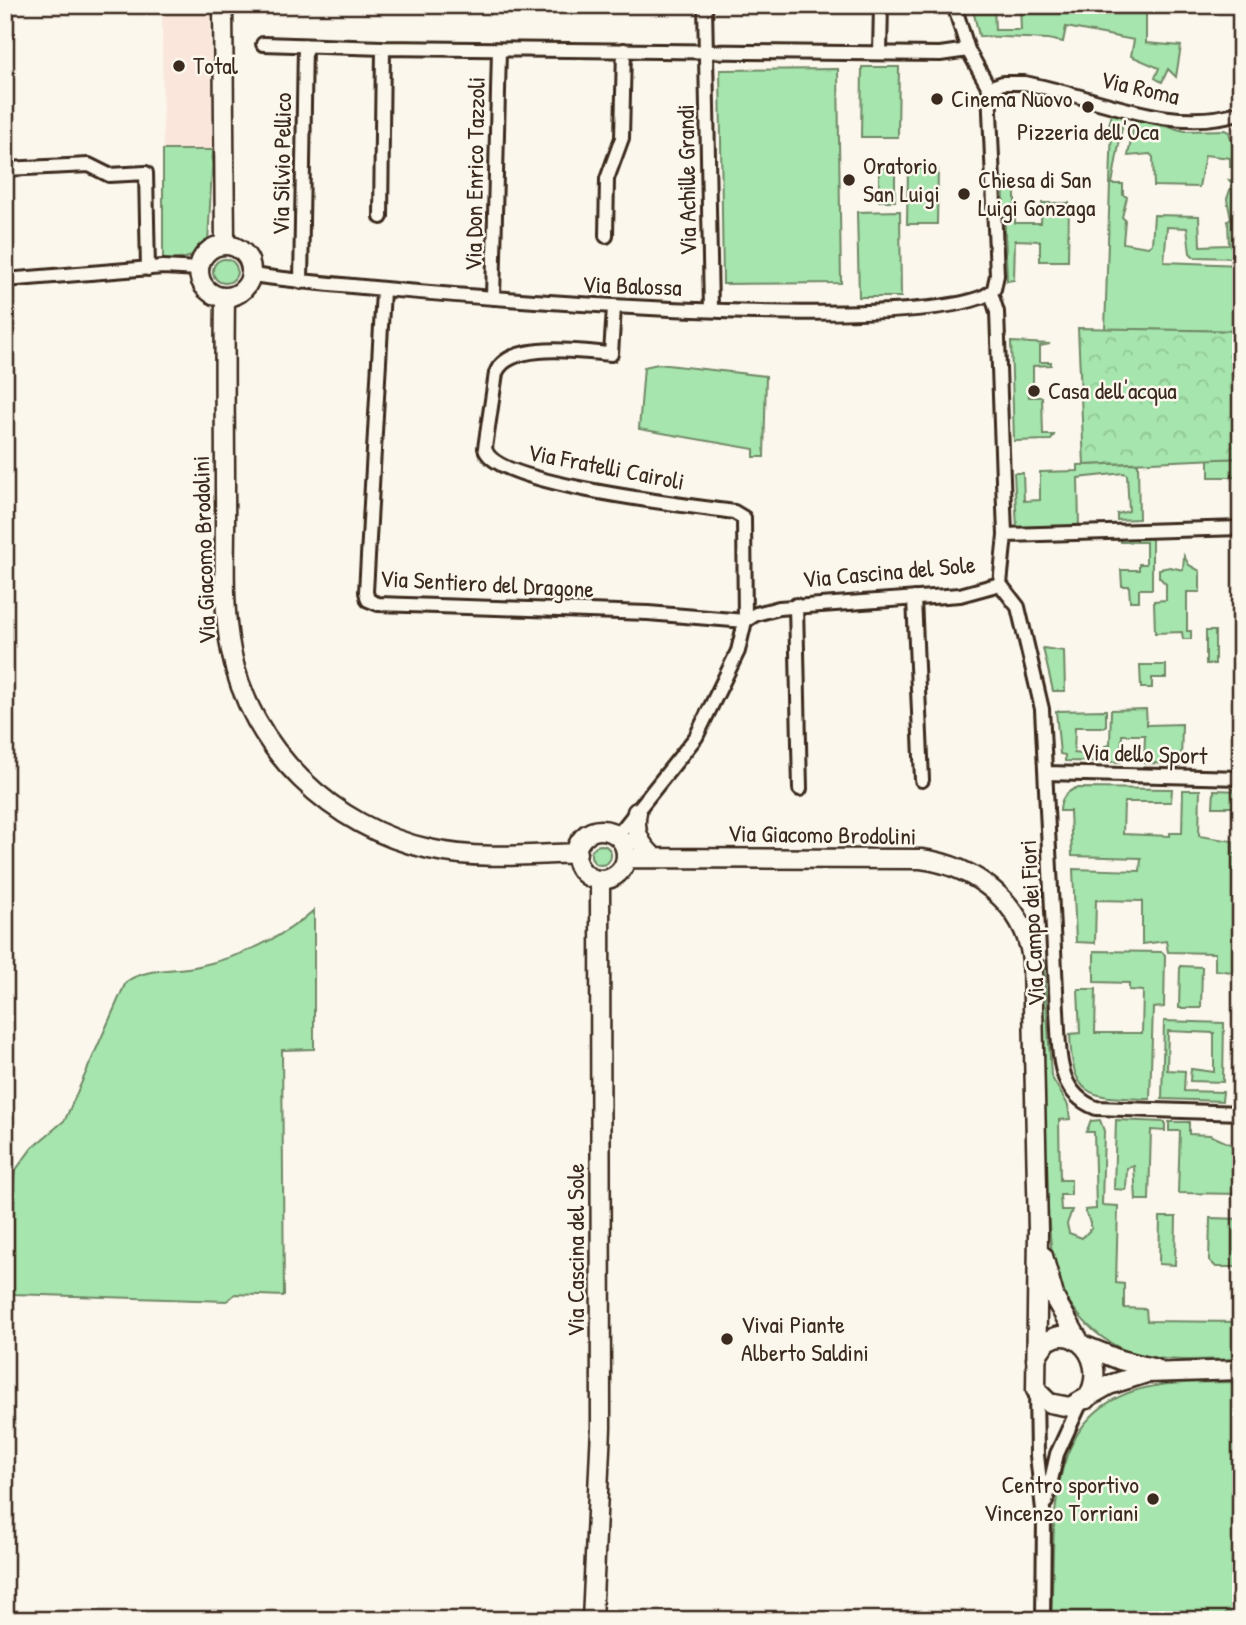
<svg xmlns="http://www.w3.org/2000/svg" width="1246" height="1625" font-family="'Patrick Hand',sans-serif">
	<style>
		.built { fill: #fae6db }
		.green { fill: #a6e5ad; stroke: #708866; stroke-width: 2 }
		.park { fill: url(#park-crowns); stroke: #708866; stroke-width: 2 }
		.lines { fill: none; stroke-linecap: round; stroke-linejoin: round }
		.street-casing { stroke: #3b2a1e; stroke-width: 18 }
		.secondary-casing { stroke: #3b2a1e; stroke-width: 23 }
		.street { stroke: #fbf7ec; stroke-width: 12 }
		.secondary { stroke: #fbf7ec; stroke-width: 18 }
		.poi-dot { fill: #3b2a1e; stroke: #fbf7ec; stroke-width: 2.5 }
		.labels { text-anchor: middle; stroke-width: 5; stroke-linejoin: round; paint-order: stroke }
		.poi-label { font-size: 24px; fill: #3b2a1e; stroke: #fbf7ec; text-anchor: start }
		.street-label { font-size: 24px; fill: #3b2a1e; stroke: #fbf7ec }
	</style>
	<defs>
		<pattern id="park-crowns" width="20" height="18" patternUnits="userSpaceOnUse" patternTransform="scale(1.75)"><rect width="20" height="18" fill="#a6e5ad"/><path d="M2 6a3 3 0 1 1 6 0M12 15a3 3 0 1 1 6 0" fill="none" stroke="#90c594"/></pattern>
	</defs>
	<rect width="100%" height="100%" fill="#fbf7ec"/>
	<filter id="ink" filterUnits="userSpaceOnUse"><feTurbulence type="fractalNoise" baseFrequency=".0143" numOctaves="2"/><feDisplacementMap in="SourceGraphic" scale="14" xChannelSelector="R" yChannelSelector="G"/><feConvolveMatrix kernelMatrix="1 2 1 2 8 2 1 2 1" color-interpolation-filters="sRGB"/></filter>
	<g filter="url(#ink)">
		<path class="built" d="M162 5H210L213 150H163Z"/>
		<path class="green" d="M972 5H994L995 30H1021L1020 5H1146V43L1181 46 1176 77 1168 69 1162 82 1155 78 1159 68 1131 56 1134 40 1066 27 1063 42 1048 39 979 36Z
			M862 67H899L898 137H861Z
			M838 69 841 283 723 284 720 70Z
			M1112 113 1124 116 1112 184H1123V195L1127 197 1122 217 1125 220 1123 243 1148 247 1152 244 1154 215 1199 216 1200 246 1229 245 1228 221 1231 219 1227 199 1232 184 1229 180 1240 182 1239 258 1194 257 1190 253 1187 228 1167 227 1164 262 1241 265V331L1105 329 1112 126 1109 125Z
			M1135 119 1185 131 1225 130 1229 132 1239 167H1230V158L1205 155 1199 187 1154 186 1153 157 1150 154 1128 156Z
			M163 150H213L208 243C198 259 180 259 163 261Z
			M895 167V201H879V168Z
			M908 168 938 169 937 224H907Z
			M1003 179 1015 181V223H1041L1042 203H1069L1068 261H1040V241L1015 240 1014 280 1007 281Z
			M900 211 901 297H859L857 212Z
			M213 271a12 12 0 1 1 24 0a12 12 0 1 1-24 0Z
			M1011 342 1050 344 1040 346V362H1051V365L1033 366V386L1028 387 1029 397H1042L1043 435H1054L1051 440 1014 441Z
			M658 364 766 376 764 457H754V449L639 429 644 367Z
			M1241 458V488L1235 489V477H1209V459Z
			M1138 463 1139 519 1117 520V514L1129 511 1127 475 1124 473 1078 478 1079 526 1017 528 1014 473H1023L1024 501 1040 500V472L1078 471V465Z
			M1152 537V589H1139V601H1130L1129 586H1122L1121 570H1139V564H1146V542H1121L1120 538Z
			M1184 556 1189 565 1200 571V592H1187V631H1191V639H1183L1182 632 1155 633 1154 601 1166 600V584L1159 577V569L1170 567 1183 570Z
			M1206 631H1215V664H1206Z
			M1043 648 1064 651 1065 691H1053Z
			M1140 665H1166V678H1152V688H1141Z
			M1146 709 1147 725 1182 724 1181 764 1144 763 1145 735H1122L1121 762 1065 761V755L1060 754 1056 711 1106 710V727H1075L1074 753 1105 756V746L1110 745 1111 710Z
			M1076 788 1172 789 1171 802H1124L1123 834 1170 836V833H1182L1183 790H1200L1199 836 1233 841V854H1241V973L1215 970V953L1168 952 1166 941 1142 944V901L1096 900 1095 943 1076 942 1073 869 1140 871 1141 858 1072 856 1070 811H1060C1060 799 1066 792 1076 788Z
			M1214 790 1241 791V804H1234V807H1213Z
			M591 855a10 10 0 1 1 20 0a10 10 0 1 1-20 0Z
			M314 910V1049L282 1050 284 1296 235 1294 227 1301 12 1294 5 1287V1242L15 1171 32 1148 65 1120 126 982C146 967 175 972 199 966 240 957 283 938 314 910Z
			M1094 951 1162 952 1165 955 1164 1007 1153 1008 1150 1099C1091 1097 1072 1101 1070 1034L1080 1033 1078 989H1096L1095 1033H1142L1143 991 1129 990V983L1094 982Z
			M1041 961H1044L1051 1076 1068 1105 1070 1119 1059 1120 1060 1180H1071V1195H1060L1061 1210H1072L1067 1224 1069 1233 1082 1238 1092 1228 1085 1210 1096 1209 1094 1132H1086L1091 1121 1100 1120 1104 1131 1102 1205 1118 1206 1116 1283 1124 1284V1308L1146 1309 1147 1321 1241 1322V1359C1201 1359 1158 1365 1120 1348 1097 1337 1076 1316 1064 1293 1049 1262 1049 1223 1047 1189 1042 1113 1043 1037 1041 961Z
			M1180 966 1202 967 1201 1008H1179Z
			M1164 1021 1224 1023 1223 1082 1190 1081 1191 1069 1214 1072V1033L1168 1031 1167 1070 1185 1071 1184 1091 1223 1092 1222 1101 1162 1099Z
			M1116 1120 1165 1122V1131L1151 1130 1149 1200H1136L1134 1166 1127 1168 1126 1190 1114 1189Z
			M1169 1122H1189V1134L1210 1135 1241 1149V1194L1178 1193 1180 1131H1169Z
			M1160 1217H1176L1175 1265 1159 1264Z
			M1210 1218 1241 1219V1267H1216L1209 1260Z
			M1241 1382V1620H1051C1057 1531 1036 1405 1155 1386 1183 1381 1212 1383 1241 1382Z"/>
		<path class="park" d="M1078 328 1241 331V458L1084 465Z"/>
		<g class="lines">
			<defs>
				<path id="street" d="M705 5 711 309
					M263 44 383 48 940 54 968 50
					M880 53 881 5
					M989 88 1003 83H1024C1094 95 1169 136 1241 112
					M5 169 89 165 109 175 146 173 148 269
					M381 217 383 48
					M606 236 607 179 622 138 624 50
					M251 275C345 288 950 344 994 289L997 275 989 88 968 50 954 5
					M5 280 163 267 199 269
					M301 282 305 46
					M383 291 366 592 368 600 378 604 648 613 745 621
					M991 293 997 312 1005 535 1000 584
					M493 298 499 50
					M614 308 611 354C583 352 509 340 496 373L485 448C491 485 695 506 734 512L744 518 745 621 738 651 696 737 617 836
					M1005 535 1241 528
					M1000 584 1018 607 1042 709 1058 1030C1060 1064 1061 1094 1096 1108L1241 1113
					M914 598 922 780
					M796 605 800 789
					M745 621 756 614 779 608 960 595 1000 584
					M1046 773 1241 778
					M1036 1390 1037 1455 1044 1519 1043 1620
					M1046 1502 1057 1454 1080 1404"/>
				<path id="secondary" d="M223 5 225 245
					M199 271a26 26 0 1 1 52 0a26 26 0 1 1-52 0Z
					M225 297C224 362 225 428 225 493 226 545 221 600 231 651 250 749 333 828 429 849 477 860 528 855 577 853
					M637 812C633 832 640 845 655 858
					M576 855a25 25 0 1 1 50 0a25 25 0 1 1-50 0Z
					M626 858 921 859C974 866 1025 903 1032 960L1038 1231 1036 1390 1049 1403 1070 1407 1109 1385 1147 1373 1241 1370
					M1043 1256 1055 1299 1078 1339
					M1085 1346 1120 1360 1156 1369
					M1036 1359C1056 1307 1115 1353 1087 1399
					M592 1620 601 1428 600 880"/>
			</defs>
			<use href="#street" class="street-casing"/>
			<use href="#secondary" class="secondary-casing"/>
			<use href="#street" class="street"/>
			<use href="#secondary" class="secondary"/>
		</g>
	</g>
	<g class="poi-dot">
		<circle cx="179" cy="66" r="7"/>
		<circle cx="937" cy="99" r="7"/>
		<circle cx="1088" cy="107" r="7"/>
		<circle cx="849" cy="180" r="7"/>
		<circle cx="964" cy="194" r="7"/>
		<circle cx="1034" cy="391" r="7"/>
		<circle cx="727" cy="1339" r="7"/>
		<circle cx="1153" cy="1499" r="7"/>
	</g>
	<g class="labels">
		<g class="poi-label">
			<text x="193" y="74">Total</text>
			<text x="951" y="107">Cinema Nuovo</text>
			<text x="1088" y="140" text-anchor="middle">Pizzeria dell'Oca</text>
			<text x="863" y="174">Oratorio<tspan x="863" dy="28">San Luigi</tspan></text>
			<text x="978" y="188">Chiesa di San<tspan x="978" dy="28">Luigi Gonzaga</tspan></text>
			<text x="1048" y="399">Casa dell'acqua</text>
			<text x="741" y="1333">Vivai Piante<tspan x="741" dy="28">Alberto Saldini</tspan></text>
			<text x="1139" y="1493" text-anchor="end">Centro sportivo<tspan x="1139" dy="28">Vincenzo Torriani</tspan></text>
		</g>
		<g class="street-label">
			<text transform="translate(1140 88) rotate(13)" y="8">Via Roma</text>
			<text transform="translate(282 164) rotate(-89)" y="8">Via Silvio Pellico</text>
			<text transform="translate(475 174) rotate(-89)" y="8">Via Don Enrico Tazzoli</text>
			<text transform="translate(687 180) rotate(-91)" y="8">Via Achille Grandi</text>
			<text transform="translate(632 286) rotate(2)" y="8">Via Balossa</text>
			<text transform="translate(606 467) rotate(11)" y="8">Via Fratelli Cairoli</text>
			<text transform="translate(204 550) rotate(-92)" y="8">Via Giacomo Brodolini</text>
			<text transform="translate(889 572) rotate(-5)" y="8">Via Cascina del Sole</text>
			<text transform="translate(487 584) rotate(3)" y="8">Via Sentiero del Dragone</text>
			<text transform="translate(1144 754) rotate(2)" y="8">Via dello Sport</text>
			<text transform="translate(822 835) rotate(1)" y="8">Via Giacomo Brodolini</text>
			<text transform="translate(1032 923) rotate(-93)" y="8">Via Campo dei Fiori</text>
			<text transform="translate(576 1250) rotate(-90)" y="8">Via Cascina del Sole</text>
		</g>
	</g>
	<rect width="1246" height="1625" fill="none" stroke="#fbf7ec" stroke-width="28"/>
	<rect x="14" y="14" width="1218" height="1597" fill="none" stroke="#3b2a1e" stroke-width="2.5" filter="url(#ink)"/>
</svg>
